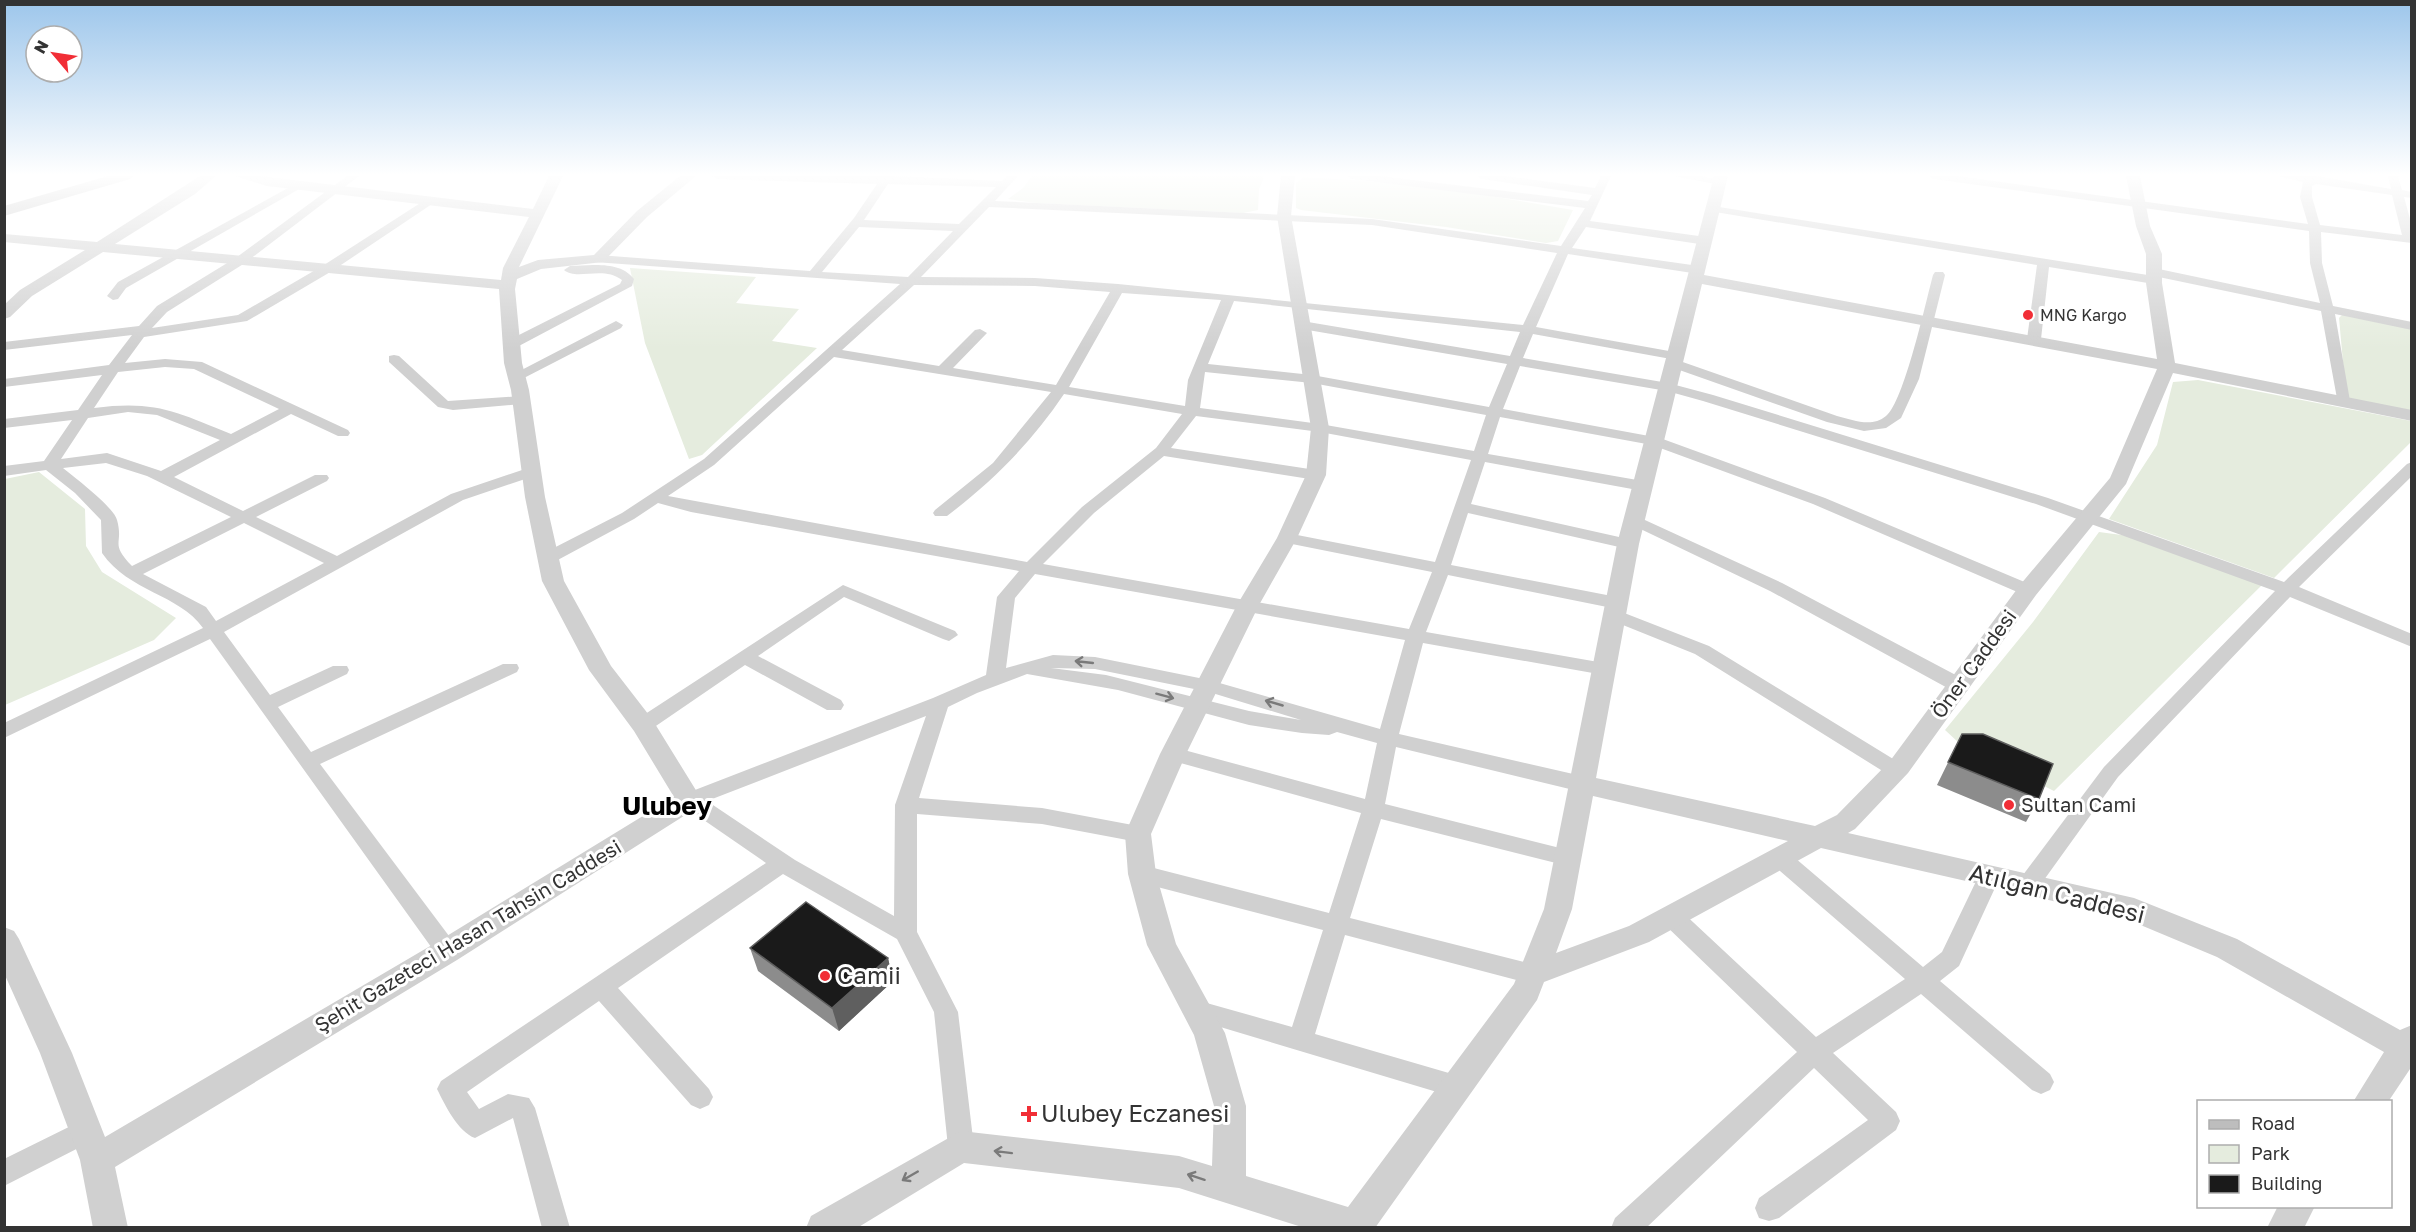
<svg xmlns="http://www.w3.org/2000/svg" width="2416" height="1232" font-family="'Golos Text',sans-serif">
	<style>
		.green { fill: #e5ecde }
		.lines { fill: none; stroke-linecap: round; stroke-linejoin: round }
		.minor { fill: #d0d0d0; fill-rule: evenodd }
		.tertiary { fill: #d0d0d0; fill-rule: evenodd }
		.secondary { fill: #bdbdbd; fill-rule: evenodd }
		.wall { fill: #8c8c8c }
		.shaded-wall { fill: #5f5f5f }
		.building { fill: #1a1a1a; stroke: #5f5f5f; stroke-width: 1.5 }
		.oneway { stroke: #7a7a7a }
		.poi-dot { fill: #f12e36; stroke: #fff; stroke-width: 2 }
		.labels { text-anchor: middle; stroke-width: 6; stroke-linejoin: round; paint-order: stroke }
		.far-poi-label { font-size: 16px; fill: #333; stroke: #fff; text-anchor: start }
		.street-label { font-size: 20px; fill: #333; stroke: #fff }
		.poi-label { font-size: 20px; fill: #333; stroke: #fff; text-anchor: start }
		.near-street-label { font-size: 24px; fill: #333; stroke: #fff }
		.near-poi-label { font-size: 24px; fill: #333; stroke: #fff; text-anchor: start }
		.district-label { font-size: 26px; font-weight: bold; fill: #000; stroke: #fff }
	</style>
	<rect width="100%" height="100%" fill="#fff"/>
	<path class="green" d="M1032 176H1263L1264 178 1259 189 1258 210 1243 213 1036 203 1008 199 1023 188Z
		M1304 177 1367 181 1467 192 1573 210 1558 241 1546 243 1446 227 1301 210 1296 208V183Z
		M630 268 756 277 736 303 799 309 772 341 817 348 702 455 689 459 645 343Z
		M2343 314 2411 327V411L2351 399 2346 395 2339 318Z
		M2198 380 2411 421V442L2274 578 2109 519 2157 445 2173 382Z
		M39 472 85 509 86 546 102 572 176 618 154 640 5 705V479Z
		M2099 532 2129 536 2263 584 2054 791 1959 743 1945 730 2033 622Z"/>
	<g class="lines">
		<path class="minor" d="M347 176H359L245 263 167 312 152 328 238 315 324 265 425 200 435 202 332 271 247 321 144 337 125 363 165 359 202 362 348 430 350 433 348 436H338L291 414 174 477 243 511 315 475H327L329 478 327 481 256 517 337 556 451 494 531 467 539 472 537 475 463 500 224 632 270 695 333 666H347L349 670 347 674 278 707 311 752 503 664H517L519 668 517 672 320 764 455 944 459 951 455 958 447 961 439 958 210 639 4 738V723L203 628C179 594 129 592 102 553L101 520 75 493 46 470 4 476V466L44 461 72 420 4 428V419L78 410 102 375 4 387V379L109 365 132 335 4 350V342L139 326 157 306 237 257ZM165 367 194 369 279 409 231 434C176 412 156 400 94 408L118 372ZM128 412 157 415 220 440 161 471 107 453 61 459 88 418ZM106 463 147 476 231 517 132 566C109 542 124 545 117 520 114 507 74 477 63 468ZM244 523 324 563 216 621 206 607 143 574Z
			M712 176H893L1002 181 1007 176H1018L995 201 1372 219 1561 246 1585 208 1352 179 1347 176H1380L1588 201 1592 195 1482 179 1477 176H1506L1595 188 1601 176H1611L1590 221 1706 237 1712 241 1706 245 1586 227 1572 248 1699 266 1705 270 1699 274 1568 254 1536 327 1680 353 1682 356 1677 360 1837 416C1853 420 1872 428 1886 416 1904 402 1926 301 1933 275L1935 272H1943L1945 275 1919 379 1901 418 1886 428 1864 431 1827 422 1668 366 1666 363 1671 359 1533 334 1523 358 1668 383 1713 395 2048 498 2284 582 2407 464 2412 462V476L2299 587 2412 634V647L2290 597 2118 777 2036 891 2028 894 2020 891 2017 885 2020 879 2104 767 2275 591 2036 504 1703 401 1667 391 1520 366 1503 409 1660 438 1825 498 2034 586 2037 590 2034 594H2022L1813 504 1652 445 1500 417 1488 454 1643 481 1651 486 1643 491 1485 462 1471 504 1628 539 1636 544 1628 549 1468 513 1451 565 1617 597 1626 603 1617 609 1448 575 1426 632 1604 663 1611 665 1613 669 1611 673 1604 675 1423 643 1399 734 1582 776 1589 779 1592 784 1589 789 1582 792 1396 747 1385 804 1568 850 1576 852 1579 858 1576 864 1568 866 1381 819 1350 918 1532 964 1540 967 1544 974 1540 981 1532 984 1345 935 1315 1034 1466 1078 1470 1086 1466 1094 1457 1098 1187 1017 1184 1010 1187 1003 1196 1000 1292 1027 1323 930 1142 883 1134 880 1131 874 1134 868 1142 865 1329 913 1361 813 1166 759 1163 754 1166 749 1173 747 1365 799 1377 743 1337 732 1329 735 1302 733 1249 725 1118 690 1027 674 977 693 948 707 919 798 1042 808 1138 826 1146 828 1149 834 1146 840 1138 842 1042 824 917 814V932L958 1012 974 1147 970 1156 961 1159 952 1156 948 1147 934 1012 897 939 783 874 618 988 709 1089 713 1097 709 1105 700 1109 691 1105 599 1001 467 1092 479 1109 508 1094 529 1098 535 1108 570 1228H542L513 1118 475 1138C458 1132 445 1105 437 1089L441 1081 766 863 682 805 678 800 682 795 933 698 986 675 997 597 1019 571 691 512 658 503 634 519 554 562H542L539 558 542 554 622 513 704 459 900 284 594 262 592 259 598 255 810 271 854 218 877 184 717 179ZM888 184 996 187 959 224 864 220ZM989 207 1372 225 1557 253 1523 325 1118 284 1035 278 921 277ZM859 227 953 231 908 277 822 272ZM914 285 1035 286 1110 292 1056 385 953 368 987 333 980 329 975 330 939 366 842 350ZM1122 293 1221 300 1188 380 1185 406 1069 387ZM1234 301 1520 332 1510 356 1302 321 1295 325 1302 329 1507 364 1489 407 1312 375 1208 364ZM834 357 1051 392 993 463 935 510 933 513 935 516H947C993 481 1031 443 1064 394L1182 414 1156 448 1082 507 1027 562 668 496 714 465ZM1205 372 1312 383 1486 415 1474 451 1320 424 1200 408ZM1196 416 1320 432 1471 460 1435 562 1287 533 1279 538 1287 543 1432 572 1409 629 1043 564 1094 513 1164 456 1316 480 1324 475 1316 470 1171 448ZM1035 574 1405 640 1380 729 1209 680 1095 657 1053 655 1006 668 1015 598ZM1051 668 1095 669 1209 692 1301 720 1249 711 1106 675ZM926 716 895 805 894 916 795 860 707 801Z
			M1673 176H1702L1725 182 1720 185Z
			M1929 176H1957L2308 224 2300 197 2303 182 2277 176H2317L2391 189 2388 176H2398L2402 190 2412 192V198L2404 197 2412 226V243L2321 232 2322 263 2333 306 2412 322V330L2335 314 2350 401 2343 405 2338 404 2321 311 2154 276 2148 272 2154 268 2320 303 2310 263 2309 231 1934 179ZM2316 184 2392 195 2402 235 2320 225 2312 197V186Z
			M297 183 301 184V188L126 288 118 299 113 300 107 296 118 282Z
			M1713 206 2154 276 2160 280 2154 284 2049 267 2041 339 2034 343 2027 339 2037 265 1709 211 1707 209Z
			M593 265C608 265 624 266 634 279L632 286 517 347H507V341L620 284 622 280C603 265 577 281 564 270L570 266Z
			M616 321 623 325 621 328 522 379H512L510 376Z
			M394 355 399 356 448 401 521 396 528 400 521 404 453 410 438 407 389 362V356Z
			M1634 515 1782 583 1967 681 1970 686 1967 691H1953L1770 591 1628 523 1626 520 1628 517Z
			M843 585 955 631 958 635 949 641 943 639 844 597 758 656 841 700 844 705 841 710H827L745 665 650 730H636L633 725 636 720Z
			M1614 609 1709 646 1903 765 1906 770 1903 775 1896 777 1889 775 1695 654 1608 619 1605 615Z
			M1780 850 1788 852 1923 967 1942 952 1981 871 1989 868 1997 871 2000 877 1959 966 1940 981 2050 1074 2054 1082 2050 1090 2041 1094 2032 1090 1921 994 1833 1053 1896 1112 1900 1121 1896 1130 1779 1218 1769 1221 1759 1218 1755 1208 1759 1198 1868 1120 1814 1068 1646 1228H1611L1615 1218 1797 1052 1663 923 1660 916 1663 909 1671 907 1679 909 1816 1037 1905 979 1772 864 1769 858 1772 852Z
			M85 1119 94 1122 98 1131 94 1140 4 1186V1159Z"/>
		<path class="tertiary" d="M200 176H216L195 194 115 244 501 280 503 268 529 217 267 186 235 176H260L533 209 549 176H563L519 267 538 260 594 255 637 211 680 176H696L647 217 603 262 541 269 517 279 515 289 522 363 529 390 545 497 564 581 611 666 652 719 702 800 698 807 457 960 115 1167 128 1228H93L80 1160 40 1053 4 973V927L14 931 19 939 72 1053 105 1137 437 942 674 797 634 731 589 670 542 581 525 497 511 390 504 363 499 289 103 252 32 296 10 317 4 319V305L20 290 85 250 4 242V234L97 242Z
			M1281 176H1295L1291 216 1329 428 1326 475 1297 538 1259 605 1186 754 1151 834 1156 874 1176 944 1225 1033 1246 1106V1176L1348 1207 1514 984 1544 909 1617 544 1714 176H1728L1704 275 2157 359 2146 283V254L2136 226 2126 176H2140L2150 226 2162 254V283L2175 363 2412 410V421L2173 373 2126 484 2036 595 1908 773 1855 829 1848 833 2134 898 2237 939 2400 1030 2412 1025V1066L2388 1102H2353L2384 1052 2217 957 2119 916 1821 848 1649 942 1544 982 1537 1000 1375 1228H1305L1179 1188 964 1163 857 1228H806L811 1216 961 1131 1179 1156 1212 1166 1214 1106 1194 1035 1147 945 1128 874 1125 834 1160 754 1237 605 1277 538 1306 475 1311 428 1277 216ZM1702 284 2157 369 2110 478 2020 585 1890 761 1837 815 1815 826 1596 778 1639 544ZM1593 796 1788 841 1629 926 1556 953 1572 909Z
			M2278 1206H2315L2304 1228H2267Z"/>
		<path class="secondary" d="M108 176H133L130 179 4 216V206Z"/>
	</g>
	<path class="wall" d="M1962 734 2039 799 2026 822 1937 785Z
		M750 948 888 958 893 981 839 1031 758 971Z"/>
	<path class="shaded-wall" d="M888 958 893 981 839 1031 832 1008Z"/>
	<path class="building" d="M1962 734H1983L2053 764 2039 799 1948 762Z
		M806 902 888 958 832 1008 750 948Z"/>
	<defs><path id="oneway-shaft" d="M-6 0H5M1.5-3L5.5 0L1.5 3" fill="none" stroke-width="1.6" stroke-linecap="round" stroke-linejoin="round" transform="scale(1.5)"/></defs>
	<g class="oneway">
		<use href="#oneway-shaft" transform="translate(1084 662) rotate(-174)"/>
		<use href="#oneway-shaft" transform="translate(1165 696) rotate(15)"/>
		<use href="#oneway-shaft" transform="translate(1274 703) rotate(-164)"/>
		<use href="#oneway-shaft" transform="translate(1003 1152) rotate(-173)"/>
		<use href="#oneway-shaft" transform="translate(910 1176) rotate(150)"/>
		<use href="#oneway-shaft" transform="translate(1196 1177) rotate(-162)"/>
	</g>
	<linearGradient id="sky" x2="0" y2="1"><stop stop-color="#9dc6eb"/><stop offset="0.5" stop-color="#fff"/><stop offset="1" stop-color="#fff" stop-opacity="0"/></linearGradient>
	<rect width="2416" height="349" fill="url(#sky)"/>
	<g class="poi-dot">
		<circle cx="2028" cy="315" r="6"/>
		<circle cx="2009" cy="805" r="6"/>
		<circle cx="825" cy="976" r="6"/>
		<path d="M1026 1105h6v6h6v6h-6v6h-6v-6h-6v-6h6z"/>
	</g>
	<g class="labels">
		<g class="far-poi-label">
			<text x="2040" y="321">MNG Kargo</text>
		</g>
		<g class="street-label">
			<text transform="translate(1974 664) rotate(-54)" y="7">Öner Caddesi</text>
			<text transform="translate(468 936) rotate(-31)" y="7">Şehit Gazeteci Hasan Tahsin Caddesi</text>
		</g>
		<g class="poi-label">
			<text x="2021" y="812">Sultan Cami</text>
		</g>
		<g class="near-street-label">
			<text transform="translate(2057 894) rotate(14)" y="8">Atılgan Caddesi</text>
		</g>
		<g class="near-poi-label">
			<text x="837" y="984">Camii</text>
			<text x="1041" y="1122">Ulubey Eczanesi</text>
		</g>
		<g class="district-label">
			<text x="667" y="815">Ulubey</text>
		</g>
	</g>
	<rect width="2416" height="1232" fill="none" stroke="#333333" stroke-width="12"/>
	<rect x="2197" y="1100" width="195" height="108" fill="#ffffff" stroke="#adadad" stroke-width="1.5"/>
	<rect x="2209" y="1120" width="30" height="9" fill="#bdbdbd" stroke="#adadad" stroke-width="1.5"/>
	<text x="2251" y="1130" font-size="18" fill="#333333">Road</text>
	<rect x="2209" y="1145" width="30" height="18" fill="#e5ecde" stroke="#adadad" stroke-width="1.5"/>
	<text x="2251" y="1160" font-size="18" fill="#333333">Park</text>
	<rect x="2209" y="1175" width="30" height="18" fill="#1a1a1a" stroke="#adadad" stroke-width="1.5"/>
	<text x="2251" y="1190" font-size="18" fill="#333333">Building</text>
	<g transform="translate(54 54) rotate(299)"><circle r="28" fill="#ffffff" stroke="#adadad" stroke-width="1.5"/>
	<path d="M0-4.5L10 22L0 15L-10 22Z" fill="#f12e36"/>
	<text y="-9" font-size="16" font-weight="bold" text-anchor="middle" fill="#333333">N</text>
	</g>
</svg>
